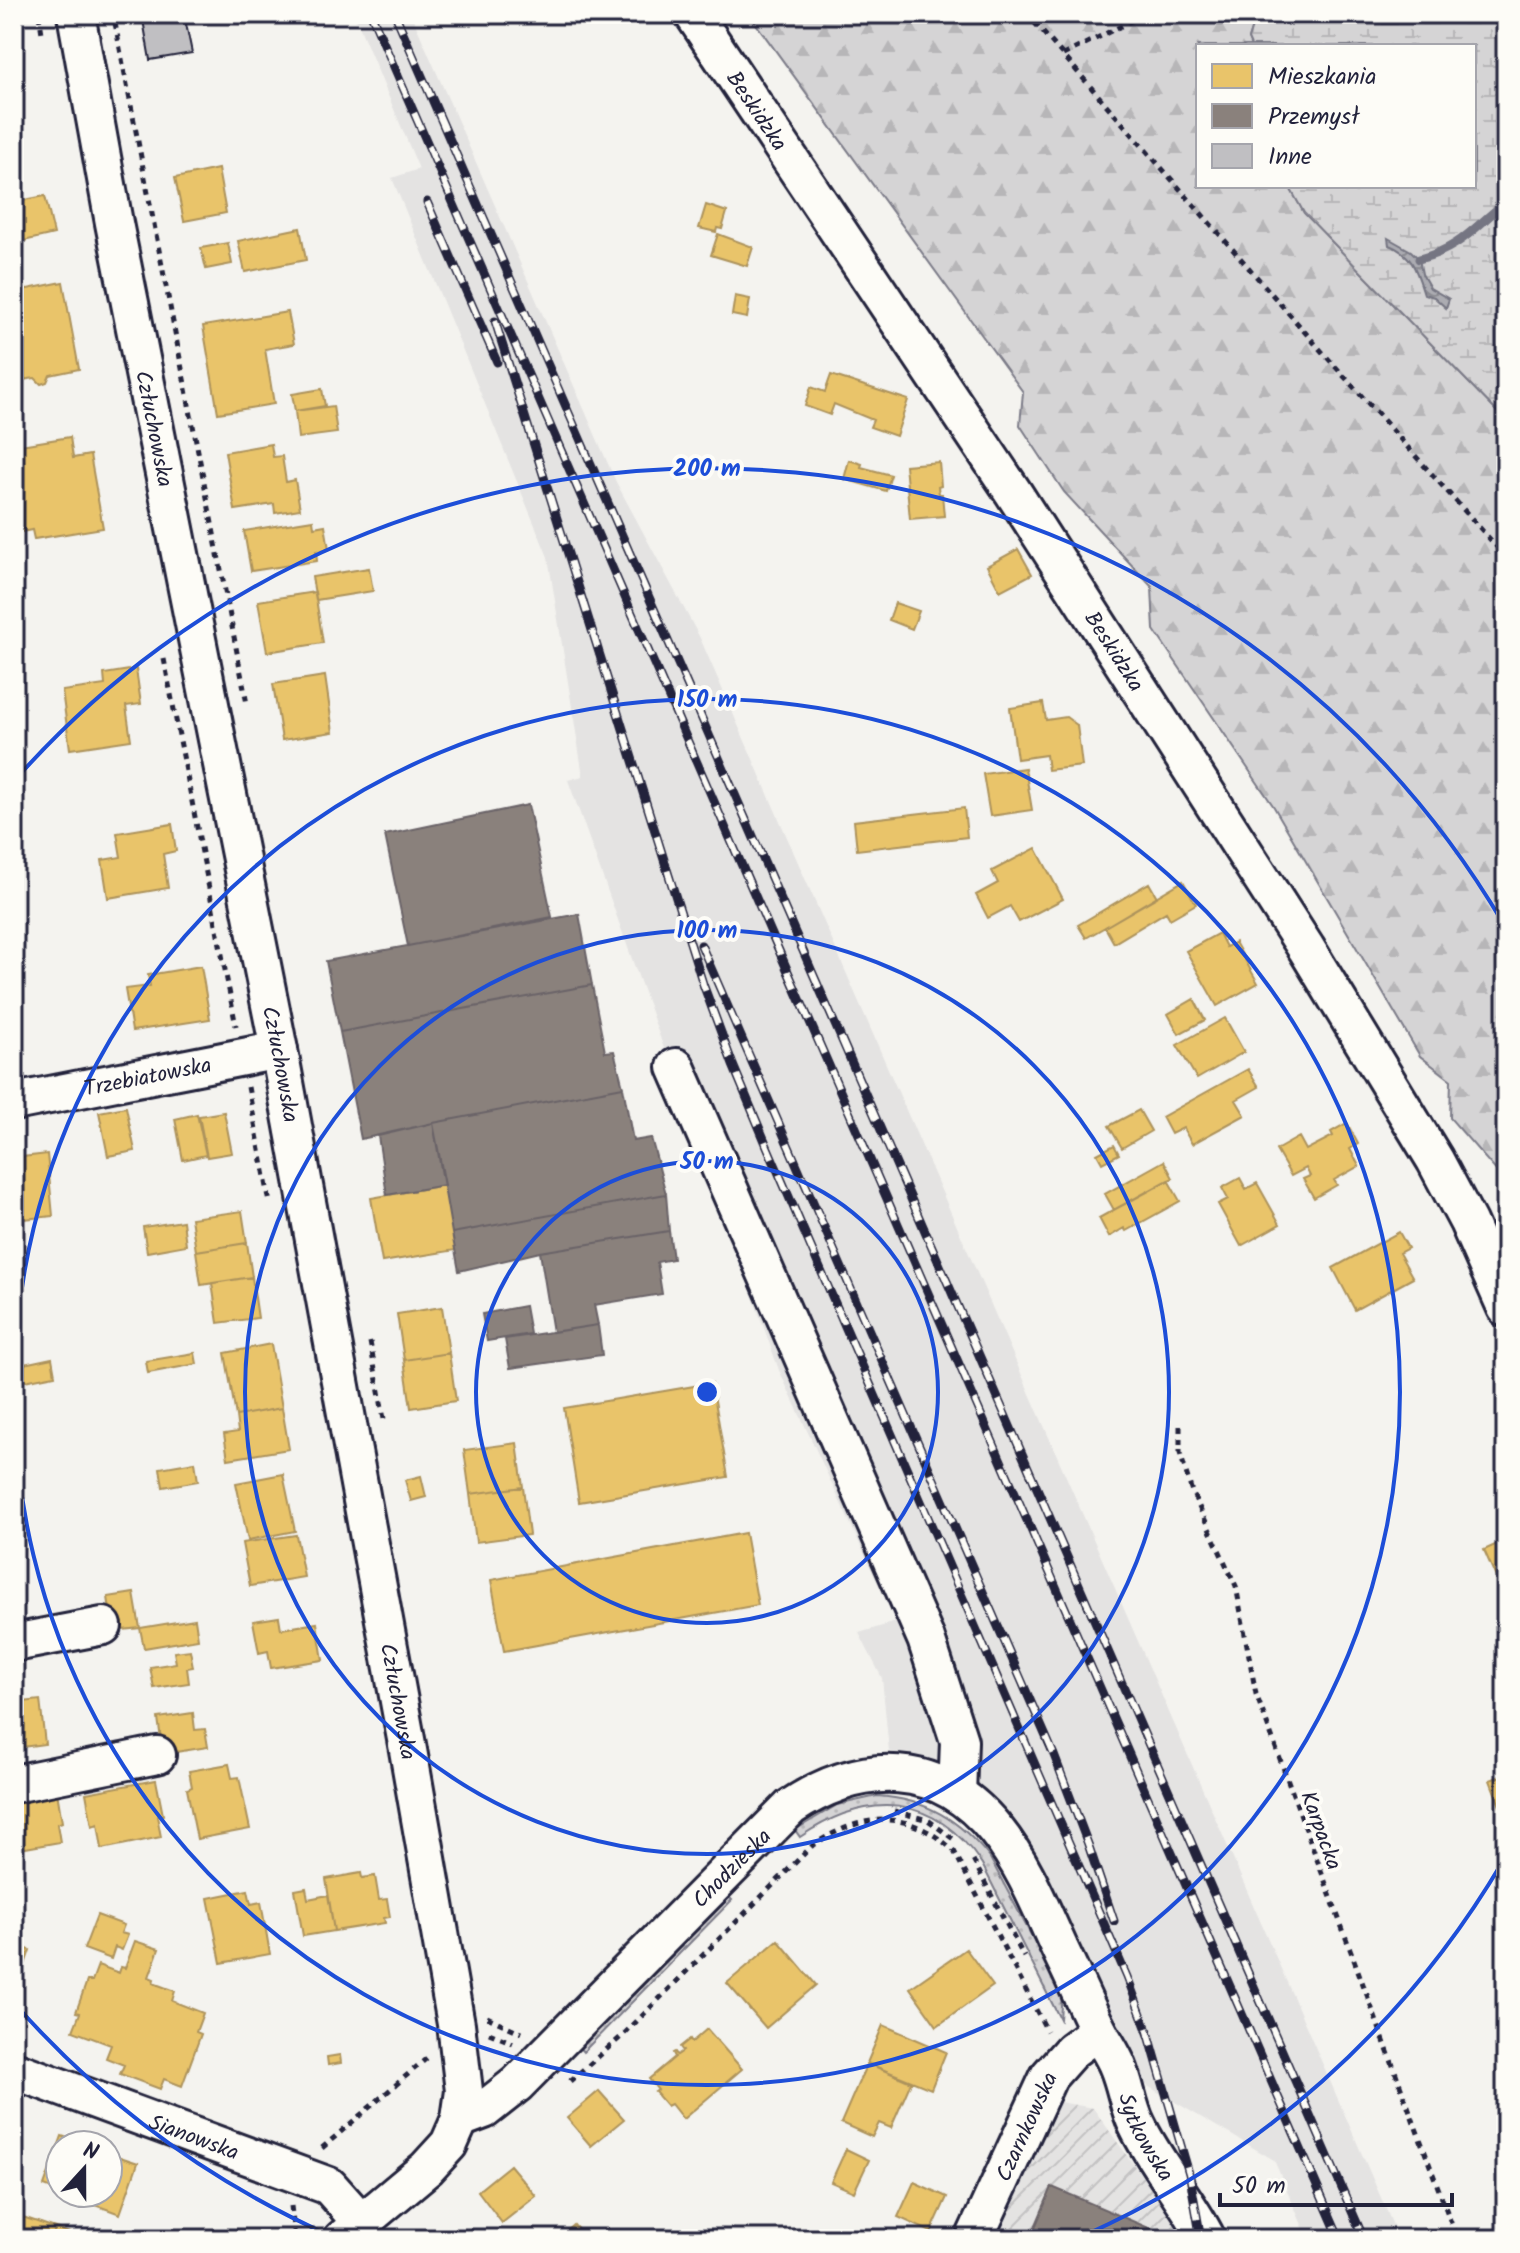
<svg xmlns="http://www.w3.org/2000/svg" width="1520" height="2253" font-family="Kalam,sans-serif">
	<style>
		.built { fill: #e4e3e2 }
		.industrial { fill: url(#industrial-furrows) }
		.grass { fill: url(#grass-dots); stroke: #7c7b88; stroke-width: 2 }
		.forest { fill: url(#forest-firs); stroke: #7c7b88; stroke-width: 2 }
		.wetland { fill: url(#wetland-marsh); stroke: #7c7b88; stroke-width: 2 }
		.water { fill: url(#water-waves); stroke: #757582; stroke-width: 2 }
		.homes { fill: #e9c46a; stroke: #ad935c; stroke-width: 2 }
		.industry { fill: #8a817c; stroke: #6b6468; stroke-width: 2 }
		.lines { fill: none; stroke-linecap: round; stroke-linejoin: round }
		.stream { stroke: #757582; stroke-width: 9 }
		.building { fill: #c0bfc2; stroke: #22223b; stroke-width: 2 }
		.minor-casing { stroke: #22223b; stroke-width: 42 }
		.path { stroke: #22223b; stroke-width: 5; stroke-dasharray: 6 6; stroke-linecap: butt }
		.minor { stroke: #fdfcf7; stroke-width: 36 }
		.rail-casing { stroke: #22223b; stroke-width: 9 }
		.rail { stroke: #fdfcf7; stroke-width: 6; stroke-dasharray: 18; stroke-linecap: butt }
		.ring { fill: none; stroke: #1d4ed8; stroke-width: 4 }
		.labels { text-anchor: middle; stroke-width: 8; stroke-linejoin: round; paint-order: stroke }
		.street-label { font-size: 22px; fill: #22223b; stroke: #fdfcf7 }
		.centre { fill: #1d4ed8; stroke: #fdfcf7; stroke-width: 4 }
		.ring-label { font-size: 24px; text-anchor: middle; font-weight: bold; fill: #1d4ed8; stroke: #fdfcf7; stroke-width: 8; stroke-linejoin: round; paint-order: stroke }
	</style>
	<defs>
		<pattern id="industrial-furrows" width="10" height="10" patternUnits="userSpaceOnUse" patternTransform="scale(2)"><rect width="10" height="10" fill="#e4e3e2"/><path d="M-1 1l2-2M0 10L10 0M9 11l2-2" fill="none" stroke="#c3c2c3"/></pattern>
		<pattern id="grass-dots" width="8" height="8" patternUnits="userSpaceOnUse" patternTransform="scale(2)"><rect width="8" height="8" fill="#d5d4d5"/><path d="M2 2h.1M6 6h.1" fill="none" stroke="#b7b6b8" stroke-width="1.8" stroke-linecap="round"/></pattern>
		<pattern id="forest-firs" width="22" height="20" patternUnits="userSpaceOnUse" patternTransform="scale(2)"><rect width="22" height="20" fill="#d5d4d5"/><path d="M5 1l3.5 6h-7zM16 11l3.5 6h-7z" fill="#b7b6b8"/></pattern>
		<pattern id="wetland-marsh" width="20" height="14" patternUnits="userSpaceOnUse" patternTransform="scale(2)"><rect width="20" height="14" fill="#d5d4d5"/><path d="M1 5h8M5 5V1M11 12h8M15 12V8" fill="none" stroke="#b7b6b8"/></pattern>
		<pattern id="water-waves" width="16" height="10" patternUnits="userSpaceOnUse" patternTransform="scale(2)"><rect width="16" height="10" fill="#acacb2"/><path d="M0 5q4-4 8 0t8 0" fill="none" stroke="#8c8c92"/></pattern>
	</defs>
	<rect width="100%" height="100%" fill="#f4f3ef"/>
	<filter id="ink" filterUnits="userSpaceOnUse"><feTurbulence type="fractalNoise" baseFrequency=".0125" numOctaves="2"/><feDisplacementMap in="SourceGraphic" scale="16" xChannelSelector="R" yChannelSelector="G"/><feConvolveMatrix kernelMatrix="1 2 1 2 8 2 1 2 1" color-interpolation-filters="sRGB"/></filter>
	<g filter="url(#ink)">
		<path class="built" d="M354 14H411L616 482 700 638 1399 2239H1308L1274 2160 1146 2085 1083 1971 1009 1813 983 1787 889 1751 882 1678 859 1633 896 1622 779 1370 568 780 583 776 548 557 392 178 419 169Z"/>
		<path class="industrial" d="M1054 2101 1093 2108 1182 2232 1181 2239H993Z"/>
		<path class="grass" d="M877 1796C926 1799 960 1820 990 1858L1062 1993 1060 2019 982 1864C934 1793 867 1791 800 1837L795 1830 837 1805Z
			M725 1893 732 1900 583 2052 577 2045Z"/>
		<path class="forest" d="M749 14H1256L1248 39 1251 46H1198V186H1289L1304 213 1506 421V1182L1450 1118 1451 1080 1420 1056 1274 807 1154 630 1152 587 1064 492 1020 425 1023 392Z"/>
		<path class="wetland" d="M1256 14H1506V421L1304 213 1289 186H1474V46H1251L1248 39Z"/>
		<path class="water" d="M1388 238 1411 251 1419 259 1422 274 1430 288 1449 299 1446 308 1434 297 1424 294C1417 272 1413 254 1389 245Z"/>
		<path class="homes" d="M14 34 21 71 14 72Z
			M218 169 226 213 184 221 175 178Z
			M45 196 54 234 15 243 14 202Z
			M706 205 727 212 722 229 717 228 716 232 699 228Z
			M300 228 306 260 245 272 238 241Z
			M718 234 753 247 747 266 711 255Z
			M228 243 232 264 206 269 201 248Z
			M63 282 79 369 50 375 47 382 41 384 35 378 22 380 16 351 22 350 19 332 24 330 17 291Z
			M735 296 750 299 747 318 732 315Z
			M288 312 294 344 265 349 274 404 218 413 203 326Z
			M831 375 908 400 896 436 870 427 873 420 834 404 830 415 805 406 811 387 825 392Z
			M322 389 325 406 295 411 292 394Z
			M333 406 337 433 298 438 295 411Z
			M70 437 73 458 90 455 103 528 34 539 32 530 16 533 14 446Z
			M271 444 273 457 282 456 286 482 295 480 300 509 275 513 274 504 235 510 225 452Z
			M849 460 862 464 861 467 891 475 886 491 844 479Z
			M939 462 941 486 938 487 939 494H942L944 516 910 519 905 465Z
			M313 520 314 527 325 525 329 549 316 551 317 561 251 571 244 531Z
			M1018 549 1032 574 1000 591 987 566Z
			M369 568 373 591 316 600 312 577Z
			M315 592 323 643 267 652 258 601Z
			M895 603 919 611 912 629 889 620Z
			M136 669 141 704 126 706 131 740 70 749 62 691 105 685 104 674Z
			M325 676 333 732 282 740 273 684Z
			M1043 703 1046 720 1066 717 1077 725 1082 766 1048 770 1046 755 1017 759 1010 708Z
			M1025 768 1032 810 990 816 983 774Z
			M964 808 967 837 857 850 854 821Z
			M172 824 176 851 163 854 168 888 108 898 102 860 121 857 117 833Z
			M1036 848 1063 899 1019 922 1010 906 988 918 976 895 998 883 992 871Z
			M1183 881 1196 904 1170 919 1166 912 1114 943 1105 927Z
			M1149 883 1157 897 1086 938 1078 925Z
			M1219 933 1226 947 1235 942 1258 983 1217 1006 1186 951Z
			M201 966 210 1019 132 1031 125 989 150 986 148 975Z
			M1194 999 1205 1020 1179 1034 1168 1014Z
			M1225 1018 1244 1052 1197 1079 1177 1045Z
			M1248 1069 1259 1087 1236 1100 1245 1115 1192 1144 1183 1128 1171 1134 1162 1117Z
			M126 1107 135 1151 108 1156 99 1112Z
			M1139 1110 1151 1131 1122 1148 1109 1126Z
			M224 1112 232 1153 207 1157 199 1116Z
			M197 1114 206 1155 183 1160 175 1119Z
			M1347 1123 1358 1144 1350 1149 1359 1166 1334 1180 1337 1185 1314 1198 1303 1179 1310 1176 1306 1168 1291 1176 1276 1150 1299 1137 1306 1150 1333 1136 1331 1132Z
			M1114 1145 1119 1154 1102 1163 1097 1154Z
			M47 1154 53 1216 14 1220V1158Z
			M1164 1161 1173 1178 1114 1210 1105 1194Z
			M1240 1178 1246 1189 1257 1183 1280 1224 1241 1246 1218 1204 1228 1199 1222 1188Z
			M1168 1180 1180 1201 1126 1231 1124 1228 1109 1237 1099 1218Z
			M445 1185 456 1250 382 1262 371 1198Z
			M242 1211 247 1243 196 1251 191 1218Z
			M183 1221 186 1245 147 1252 143 1227Z
			M1399 1232 1408 1248 1399 1253 1413 1278 1355 1310 1333 1268Z
			M247 1243 252 1277 201 1285 196 1251Z
			M252 1277 258 1318 218 1323 212 1283Z
			M442 1307 449 1353 404 1360 397 1314Z
			M271 1344 282 1408 236 1416 225 1353Z
			M195 1353 197 1364 148 1373 146 1361Z
			M449 1353 456 1401 411 1408 404 1360Z
			M52 1358 55 1375 14 1383V1366Z
			M712 1383 728 1477 579 1502 564 1408Z
			M282 1408 289 1449 228 1459 224 1434 238 1432 236 1416Z
			M517 1443 523 1487 470 1494 464 1450Z
			M195 1462 198 1481 163 1487 160 1468Z
			M283 1474 295 1531 248 1540 236 1483Z
			M421 1476 426 1497 411 1501 405 1480Z
			M523 1487 529 1535 476 1542 470 1494Z
			M745 1533 758 1605 504 1651 491 1580Z
			M296 1535 304 1577 250 1586 242 1543Z
			M1506 1540V1600L1484 1550Z
			M134 1593 140 1628 113 1631 108 1597Z
			M17 1597 22 1627 14 1628V1598Z
			M279 1617 281 1629 317 1623 323 1660 271 1668 268 1651 259 1653 253 1621Z
			M195 1619 198 1639 144 1648 140 1628Z
			M190 1650 193 1667 187 1668 189 1683 154 1688 150 1667 176 1663 174 1652Z
			M40 1700 45 1744 14 1748V1703Z
			M193 1713 195 1730 205 1729 208 1747 163 1754 158 1718Z
			M229 1764 232 1778 239 1777 250 1829 197 1839 187 1789 192 1787 189 1771Z
			M1506 1774V1822L1490 1780Z
			M156 1780 163 1815 157 1816 161 1837 102 1849 98 1824 92 1826 86 1793Z
			M57 1792 62 1822 57 1824 60 1842 14 1850V1799Z
			M361 1873 362 1878 375 1876 379 1900 387 1899 390 1917 384 1918 385 1923 334 1931 326 1879Z
			M306 1888 308 1899 328 1895 334 1931 303 1936 295 1890Z
			M248 1890 251 1904 261 1902 270 1954 221 1963 208 1898Z
			M97 1915 124 1925 121 1933 128 1935 122 1950 115 1947 111 1959 84 1949Z
			M778 1940 816 1985 766 2028 727 1983Z
			M135 1941 159 1949 149 1977 154 1979 153 1983 175 1991 172 2001 203 2013 196 2032 201 2034 182 2086 164 2079 160 2089 120 2074 124 2065 106 2058 111 2045 73 2031 80 2013 76 2012 87 1981H92L98 1965 119 1973 121 1967 125 1968Z
			M14 1944 30 1950 20 1979 14 1977Z
			M966 1949 993 1986 937 2026 910 1988Z
			M883 2025 946 2052 931 2089 867 2063Z
			M707 2029 742 2069 683 2119 671 2104 667 2106 655 2092 658 2090 649 2079 675 2057 673 2053 675 2052 677 2055 683 2051 680 2047 690 2039 692 2042Z
			M340 2055 341 2063 328 2065 327 2057Z
			M867 2063 911 2082 891 2128 879 2123 872 2137 841 2123Z
			M599 2091 624 2119 591 2146 567 2118Z
			M62 2136 86 2145H60V2192L44 2186Z
			M846 2149 869 2160 854 2192 831 2182Z
			M108 2153 138 2163 120 2214 63 2193H108Z
			M510 2165 536 2196 502 2223 478 2191Z
			M914 2182 947 2197 931 2232 898 2217Z
			M14 2214 55 2228 52 2239H14Z
			M574 2225 586 2239H558Z
			M55 2228 87 2239H52Z"/>
		<path class="industry" d="M528 805 552 917 408 946 385 835Z
			M579 914 592 985 340 1032 326 961Z
			M592 985 605 1052 614 1051 623 1087 433 1123 361 1139 340 1032Z
			M623 1087 633 1141 651 1138 666 1194 452 1233 433 1123Z
			M433 1123 445 1185 387 1195 378 1136Z
			M666 1194 669 1231 540 1252 459 1271 452 1233Z
			M669 1231 673 1259 657 1262 662 1294 594 1305 598 1325 553 1332 540 1252Z
			M525 1306 530 1334 487 1341 482 1314Z
			M598 1325 602 1355 510 1368 505 1339Z
			M1052 2187 1156 2231 1153 2239H1030Z"/>
		<g class="lines">
			<path class="stream" d="M1419 259C1460 249 1474 227 1506 202"/>
		</g>
		<path class="building" d="M142 14H184L192 53 150 60Z"/>
		<g class="lines">
			<defs>
				<g id="minor">
					<path id="s1" d="M76 14 114 223 279 1050 408 1750 456 2024 464 2091 460 2119 449 2144 427 2168 342 2239"/>
					<path id="s2" d="M693 14 1013 492 1306 948 1435 1160 1468 1222 1506 1308"/>
					<path d="M676 1067 926 1639 959 1741 957 1794"/>
					<path id="s3" d="M14 1102 279 1050"/>
					<path d="M14 1643 103 1626"/>
					<path d="M14 1784 157 1755"/>
					<path id="s4" d="M14 2070 329 2186 361 2222"/>
					<path id="s5" d="M460 2119 484 2110 517 2084 791 1807C862 1760 939 1759 996 1830 1026 1867 1044 1916 1064 1958 1076 1982 1086 2007 1098 2030 1104 2042 1113 2054 1118 2067 1126 2086 1128 2107 1137 2125 1156 2165 1187 2199 1207 2239"/>
					<path id="s6" d="M974 2239 1049 2076 1072 2050 1098 2031"/>
				</g>
			</defs>
			<use href="#minor" class="minor-casing"/>
			<path class="path" d="M39 14 42 33
				M1027 14 1325 355 1506 557
				M115 23 247 704
				M1063 55 1145 14
				M164 659 236 1026
				M248 1087 270 1203
				M370 1342 384 1419
				M1180 1426V1453L1192 1492 1236 1586 1256 1694 1457 2239
				M894 1811 928 1820 956 1841
				M973 1860 1024 1957
				M487 2017 522 2033
				M489 2033 513 2043
				M570 2081 621 2037 813 1845C863 1813 908 1808 954 1851L1047 2031
				M322 2148 427 2058
				M291 2206 295 2239"/>
			<use href="#minor" class="minor"/>
			<defs>
				<path id="rail" d="M371 14 1340 2239
					M395 14 1364 2239
					M427 202 497 362
					M495 321 703 984 733 1065 767 1146 1127 1977 1150 2038
					M701 945 1054 1755 1088 1844 1114 1921
					M1147 2028 1190 2177 1201 2239"/>
			</defs>
			<use href="#rail" class="rail-casing"/>
			<use href="#rail" class="rail"/>
		</g>
	</g>
	<g class="ring">
		<circle cx="707" cy="1392" r="231"/>
		<circle cx="707" cy="1392" r="462"/>
		<path d="M14 1386A693 693 0 1 1 14 1398"/>
		<path d="M1503 1861A924 924 0 0 1 1083 2236M331 2236A924 924 0 0 1 15 2004M15 780A924 924 0 0 1 1503 923"/>
	</g>
	<g class="labels">
		<g class="street-label">
			<text dy="8" stroke="none"><textPath href="#s2" startOffset="116">Beskidzka</textPath></text>
			<text dy="8" stroke="none"><textPath href="#s1" startOffset="422">Człuchowska</textPath></text>
			<text dy="8" stroke="none"><textPath href="#s2" startOffset="764">Beskidzka</textPath></text>
			<text dy="8" stroke="none"><textPath href="#s1" startOffset="1070">Człuchowska</textPath></text>
			<text dy="8" stroke="none"><textPath href="#s3" startOffset="136">Trzebiatowska</textPath></text>
			<text dy="8" stroke="none"><textPath href="#s1" startOffset="1718">Człuchowska</textPath></text>
			<text transform="translate(1322 1830) rotate(70)" y="8">Karpacka</text>
			<text dy="8" stroke="none"><textPath href="#s5" startOffset="372">Chodzieska</textPath></text>
			<text dy="8" stroke="none"><textPath href="#s6" startOffset="124">Czarnkowska</textPath></text>
			<text dy="8" stroke="none"><textPath href="#s4" startOffset="192">Sianowska</textPath></text>
			<text dy="8" stroke="none"><textPath href="#s5" startOffset="1030">Sytkowska</textPath></text>
		</g>
	</g>
	<circle cx="707" cy="1392" r="12" class="centre"/>
	<g class="ring-label">
		<text x="707" y="476">200 m</text>
		<text x="707" y="707">150 m</text>
		<text x="707" y="938">100 m</text>
		<text x="707" y="1169">50 m</text>
	</g>
	<rect width="1520" height="2253" fill="none" stroke="#fdfcf7" stroke-width="48"/>
	<rect x="24" y="24" width="1472" height="2205" fill="none" stroke="#22223b" stroke-width="3" filter="url(#ink)"/>
	<rect x="1196" y="44" width="280" height="144" fill="#fdfcf7" stroke="#a5a5ac" stroke-width="2"/>
	<rect x="1212" y="64" width="40" height="24" fill="#e9c46a" stroke="#a5a5ac" stroke-width="2"/>
	<text x="1268" y="84" font-size="24" fill="#22223b">Mieszkania</text>
	<rect x="1212" y="104" width="40" height="24" fill="#8a817c" stroke="#a5a5ac" stroke-width="2"/>
	<text x="1268" y="124" font-size="24" fill="#22223b">Przemysł</text>
	<rect x="1212" y="144" width="40" height="24" fill="#c0bfc2" stroke="#a5a5ac" stroke-width="2"/>
	<text x="1268" y="164" font-size="24" fill="#22223b">Inne</text>
	<g transform="translate(84 2169) rotate(21)"><circle r="38" fill="#fdfcf7" stroke="#a5a5ac" stroke-width="2"/>
	<path d="M0-6L14 30L0 20L-14 30Z" fill="#22223b"/>
	<text y="-12" font-size="22" font-weight="bold" text-anchor="middle" fill="#22223b">N</text>
	</g>
	<path d="M1220 2193v12h232v-12" fill="none" stroke="#22223b" stroke-width="4"/>
	<text x="1232" y="2193" font-size="24" fill="#22223b" stroke="#fdfcf7" stroke-width="6" paint-order="stroke">50 m</text>
</svg>
